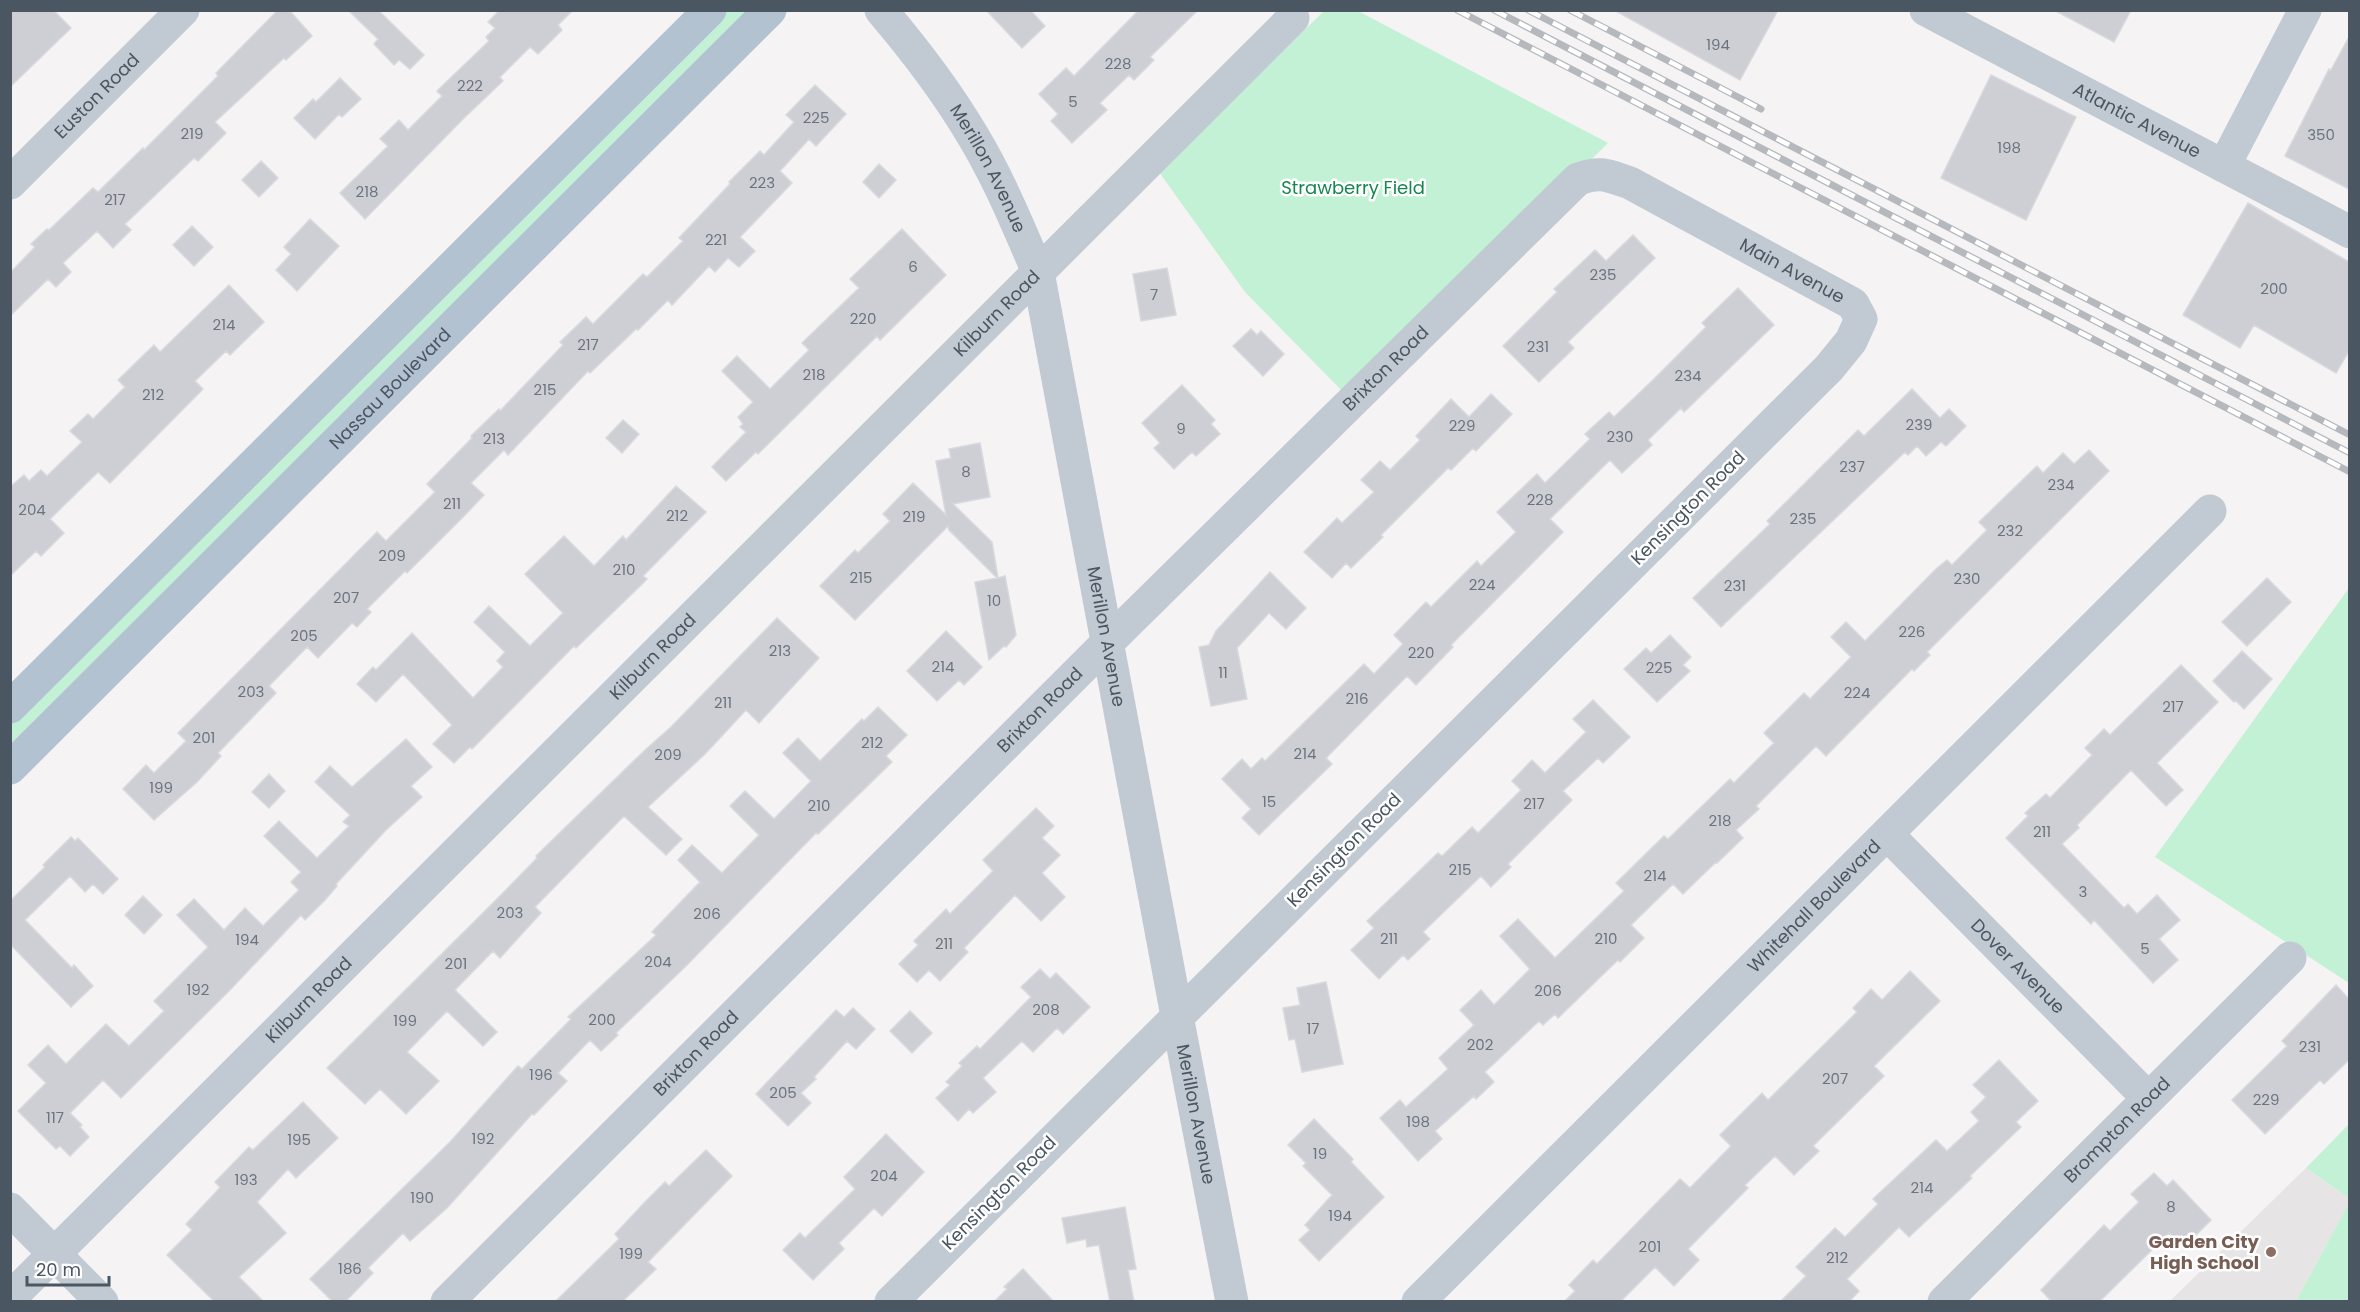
<svg xmlns="http://www.w3.org/2000/svg" width="2360" height="1312" font-family="Poppins,sans-serif">
	<style>
		.education { fill: #e6e4e5 }
		.green { fill: #c3f1d5 }
		.building { fill: #cdcfd5; stroke: #d7d9de; stroke-width: 1.5 }
		.lines { fill: none; stroke-linecap: round; stroke-linejoin: round }
		.minor { stroke: #c1cad2; stroke-width: 33 }
		.major { stroke: #b3c2d1; stroke-width: 33 }
		.rail-casing { stroke: #b5b8bd; stroke-width: 7 }
		.rail { stroke: #fff; stroke-width: 4.5; stroke-dasharray: 14; stroke-linecap: butt }
		.education-dot { fill: #8d6e63; stroke: #fff; stroke-width: 2 }
		.labels { text-anchor: middle; stroke-width: 5; stroke-linejoin: round; paint-order: stroke }
		.number-label { font-size: 15px; fill: #6b747e }
		.street-label { font-size: 18px; fill: #4a5661; stroke: #fff }
		.park-label { font-size: 18px; fill: #17864f; stroke: #fff }
		.education-label { font-size: 18px; font-weight: bold; fill: #785e54; stroke: #fff; text-anchor: end }
	</style>
	<rect width="100%" height="100%" fill="#f5f3f3"/>
	<path class="education" d="M2306 1168 2349 1198V1203L2296 1301 2169 1302Z"/>
	<path class="green" d="M710 11H770L11 769V711Z
		M1324 11H1358L1608 143 1349 398 1245 292 1159 172Z
		M2349 588V983L2155 857Z
		M2349 1124V1198L2306 1168Z
		M2349 1203V1301H2296Z"/>
	<path class="building" d="M10 10H53L71 28 10 87Z
		M278 10H289L312 36 286 60 284 58 215 122 226 133 198 161 194 158 125 224 131 230 113 248 97 231 63 263 71 272 56 287 48 279 10 316V273L35 247 31 244 47 229 49 230 93 188 98 192 143 148 144 150 218 76 216 73Z
		M348 10H378L424 55 410 69 399 60 394 65 374 44 378 39Z
		M500 10H573L558 25 562 30 538 54 530 47 500 77 503 81 464 118 365 219 340 193 388 146 380 139 399 120 408 130 442 96 437 91 489 41 486 37 495 28 488 22Z
		M986 10H1030L1045 26 1022 48Z
		M1139 10H1198L1150 57 1154 60 1134 80 1129 75 1100 103 1107 110 1072 143 1051 121 1058 114 1039 94 1066 68 1074 76Z
		M1614 10H1778L1740 80Z
		M2054 10H2131L2114 42Z
		M2349 37V189L2285 156 2329 69 2331 70Z
		M1991 75 2076 117 2026 220 1941 178Z
		M340 78 361 99 342 117 339 114 315 139 294 118 313 99 316 102Z
		M815 85 846 114 816 146 809 139 780 171 792 183 740 237 755 251 739 267 728 258 715 272 709 266 672 305 668 300 638 330 636 329 590 373 588 371 508 455 504 450 471 483 484 495 465 515 407 573 405 571 367 609 371 612 357 627 352 623 318 658 307 647 269 686 276 693 218 753 221 756 197 782 154 820 123 789 146 765 154 773 186 741 178 733 377 532 386 541 435 492 427 484 472 438 471 436 499 409 500 411 563 345 560 342 586 317 593 324 643 274 647 277 683 241 679 238 730 184 729 182 760 151 764 155 794 122 786 115Z
		M261 161 278 178 259 197 242 180Z
		M879 164 896 180 879 198 863 182Z
		M2248 203 2349 262V351L2336 373 2254 325 2240 348 2183 315Z
		M310 219 339 246 297 291 276 270 291 254 284 247Z
		M192 226 213 247 194 266 173 245Z
		M902 229 946 275 880 340 877 336 758 454 756 452 726 481 712 467 746 432 740 427 743 424 738 417 753 402 722 371 737 356 770 389 809 350 802 343 859 288 850 279Z
		M1633 235 1655 258 1568 342 1574 348 1539 382 1503 346 1557 292 1554 289 1595 250 1606 261Z
		M1167 268 1176 315 1141 321 1133 274Z
		M229 285 264 322 230 355 226 351 195 381 203 389 110 483 98 472 50 519 64 533 41 556 36 551 10 576V487L24 475 29 481 41 470 47 476 82 442 70 431 88 414 93 419 125 387 118 380 154 345 160 352Z
		M1738 288 1774 325 1684 412 1681 408 1648 440 1652 445 1622 473 1610 460 1550 519 1563 532 1451 645 1453 647 1416 685 1407 676 1326 758 1332 764 1259 835 1242 818 1251 809 1222 779 1242 759 1251 769 1262 758 1265 761 1364 664 1374 674 1403 644 1394 635 1426 602 1431 607 1477 561 1481 566 1516 532 1497 512 1537 474 1545 483 1590 439 1585 434 1609 412 1614 417 1653 380 1706 327 1702 323Z
		M1251 329 1257 335 1261 331 1284 354 1263 376 1233 346Z
		M1182 385 1215 420 1211 424 1220 434 1196 456 1192 452 1174 469 1154 448 1160 443 1142 423Z
		M1912 389 1940 418 1949 409 1966 426 1946 446 1941 442 1926 456 1917 446 1908 455 1905 452 1721 627 1693 598 1770 524 1767 521 1858 430 1864 436Z
		M1491 394 1512 414 1476 451 1473 448 1451 470 1448 468 1381 535 1383 537 1351 568 1346 563 1332 578 1304 552 1337 518 1342 523 1374 492 1361 480 1380 461 1390 470 1420 440 1416 436 1451 399 1469 417Z
		M623 420 639 434 622 453 606 438Z
		M980 443 990 497 953 504 992 542 998 578 1005 576 1016 635 1006 647 1004 646 989 660 975 582 997 578 949 530 948 526 855 620 820 586 855 550 858 553 890 521 883 514 913 483 946 515 936 461 951 458 949 449Z
		M2089 450 2109 471 1927 652 1930 655 1914 671 1912 669 1826 756 1816 746 1756 806 1759 809 1736 830 1743 838 1717 863 1716 862 1683 894 1673 884 1631 925 1644 938 1620 962 1618 960 1558 1018 1555 1014 1543 1025 1539 1021 1485 1072 1494 1082 1476 1099 1474 1096 1435 1131 1442 1139 1418 1161 1380 1118 1400 1100 1406 1107 1448 1069 1439 1058 1474 1025 1460 1010 1481 990 1494 1005 1530 969 1500 936 1518 919 1555 958 1624 891 1616 883 1664 836 1668 839 1730 779 1734 783 1774 743 1764 733 1804 693 1810 699 1851 657 1831 637 1846 622 1865 641 1936 569 1947 560 1952 565 1987 530 1979 522 2037 466 2043 473 2063 453 2074 464Z
		M676 486 706 512 643 576 647 579 637 589 576 648 574 646 472 749 470 747 454 763 433 744 452 725 403 674 376 702 357 684 373 667 376 670 412 633 473 698 503 667 497 661 505 652 474 622 489 606 530 646 563 613 525 574 564 536 594 566 623 536 626 540Z
		M1270 572 1306 608 1286 629 1269 613 1237 648 1247 699 1211 706 1199 647 1209 645 1216 631Z
		M2267 578 2291 602 2247 646 2222 622Z
		M777 618 819 658 759 723 746 710 705 754 648 807 682 839 666 855 624 816 535 907 541 913 500 958 493 951 455 990 497 1032 483 1046 447 1011 407 1052 439 1081 406 1114 380 1089 365 1104 327 1068 500 896 537 858 536 856 644 751 671 727Z
		M946 631 982 667 964 685 959 680 937 701 907 671Z
		M1670 635 1691 657 1683 665 1690 671 1657 702 1624 669 1646 648 1651 653Z
		M2242 651 2272 679 2244 709 2236 701 2234 702 2213 681Z
		M2181 665 2218 702 2157 763 2183 790 2166 806 2131 770 2077 825 2079 828 2062 844 2124 908 2128 904 2137 914 2157 895 2180 920 2159 939 2178 960 2153 983 2094 920 2091 924 2006 838 2028 816 2025 813 2046 794 2050 798 2092 755 2085 748 2104 729 2110 735Z
		M1593 700 1630 737 1603 763 1598 758 1563 791 1572 800 1508 864 1511 867 1491 887 1481 876 1423 932 1430 939 1408 960 1403 955 1379 979 1351 950 1374 928 1367 921 1438 853 1442 856 1472 827 1478 833 1521 790 1512 781 1532 760 1545 773 1586 732 1573 719Z
		M878 707 907 735 886 756 892 762 818 834 816 833 686 966 616 1033 618 1035 601 1051 590 1040 558 1073 567 1081 534 1115 532 1114 447 1208 410 1241 403 1233 368 1268 373 1273 345 1302H333L310 1279 450 1142 518 1066 522 1069 571 1019 568 1017 656 935 652 932 700 882 678 860 692 845 722 873 759 835 730 806 745 791 774 819 811 781 783 753 798 738 820 761 862 719 864 721Z
		M406 739 432 767 411 786 422 797 386 830 336 884 337 886 325 900 305 920 301 915 229 991 121 1098 103 1080 70 1113 82 1125 80 1127 89 1137 70 1156 60 1146 56 1149 18 1111 46 1083 28 1065 48 1045 66 1064 106 1024 129 1046 164 1011 154 1001 208 947 177 915 194 899 224 930 245 908 263 926 299 890 291 882 301 872 264 836 279 821 317 858 349 826 343 822 350 815 315 782 330 766 352 787Z
		M269 774 285 791 269 808 252 792Z
		M1036 808 1054 826 1042 838 1060 855 1042 873 1065 897 1041 921 1015 895 964 948 968 952 940 981 929 970 917 982 899 964 918 945 914 941 946 909 950 914 993 871 983 860Z
		M71 837 75 841 78 838 118 879 103 894 93 884 85 892 70 876 25 920 72 968 74 965 93 986 71 1007 10 944V901L45 867 43 865Z
		M143 896 162 915 144 934 125 915Z
		M1040 969 1050 979 1056 973 1090 1007 1063 1034 1057 1028 1033 1052 1022 1041 983 1078 996 1092 973 1113 969 1109 958 1121 936 1098 950 1085 946 1082 962 1066 959 1063 977 1046 980 1049 1031 997 1021 987Z
		M1910 971 1940 1001 1874 1066 1884 1076 1813 1146 1819 1151 1794 1175 1775 1156 1745 1185 1748 1188 1688 1249 1699 1260 1674 1286 1655 1267 1620 1302H1564L1575 1291 1569 1285 1593 1260 1597 1264 1680 1179 1690 1188 1731 1146 1720 1135 1762 1093 1768 1100 1857 1012 1853 1008 1871 989 1882 1000Z
		M1326 982 1343 1064 1302 1072 1295 1039 1289 1040 1283 1008 1300 1005 1297 988Z
		M2336 985 2349 999V1060L2324 1084 2320 1080 2265 1134 2232 1100 2287 1046 2282 1041Z
		M853 1008 875 1029 856 1049 847 1041 814 1077 816 1079 801 1093 811 1103 788 1126 756 1094 836 1010 844 1017Z
		M910 1011 932 1033 912 1053 890 1031Z
		M1999 1060 2038 1101 2016 1122 2021 1127 1970 1176 1972 1178 1909 1237 1899 1227 1847 1279 1859 1291 1849 1302H1780L1806 1276 1796 1267 1835 1228 1845 1237 1878 1204 1873 1199 1936 1140 1947 1151 1979 1121 1971 1112 1986 1097 1973 1085Z
		M303 1102 338 1138 296 1178 288 1169 257 1202 286 1233 239 1277 264 1302H215L167 1255 192 1230 186 1224 216 1192 220 1187 215 1182 249 1147 253 1150Z
		M1314 1119 1353 1159 1351 1162 1384 1197 1319 1261 1299 1240 1310 1230 1305 1225 1332 1195 1303 1166 1306 1163 1288 1145Z
		M886 1134 924 1172 882 1216 874 1208 839 1243 844 1249 813 1280 783 1250 800 1233 805 1238 855 1189 844 1177Z
		M706 1150 732 1176 648 1262 656 1269 622 1302H555L619 1239 615 1234 644 1203 665 1182 669 1186Z
		M2154 1173 2167 1186 2173 1180 2211 1220 2183 1248 2169 1233 2099 1302H2052L2041 1290 2104 1225 2110 1231 2139 1202 2131 1194Z
		M1125 1207 1136 1269 1128 1270 1134 1302H1110L1099 1245 1087 1247 1086 1239 1067 1243 1062 1218Z
		M1023 1269 1054 1302H994L1007 1289 1004 1287Z"/>
	<g class="lines">
		<g class="minor">
			<path id="s1" d="M881 10C915 50 947 92 973 136 999 179 1018 226 1038 272L1177 1016 1232 1302"/>
			<path id="s2" d="M1926 10 2350 232"/>
			<path d="M2224 166 2305 10"/>
			<path id="s3" d="M10 183 183 10"/>
			<path id="s4" d="M1887 834 2148 1098"/>
			<path d="M10 1209 102 1302"/>
			<path id="s5" d="M10 1298 1293 18"/>
			<path id="s6" d="M447 1302 1106 644 1578 179C1601 171 1607 175 1630 183L1853 304 1861 319 1851 341 1829 368 891 1302"/>
			<path id="s7" d="M1418 1302 2210 511"/>
			<path id="s8" d="M1944 1302 2290 958"/>
		</g>
		<g class="major">
			<path d="M10 707 710 10"/>
			<path id="s9" d="M10 768 770 10"/>
		</g>
		<defs>
			<path id="rail" d="M1457 10 2350 472
				M1494 10 2350 453
				M1528 10 2350 435
				M1570 10 1761 109"/>
		</defs>
		<use href="#rail" class="rail-casing"/>
		<use href="#rail" class="rail"/>
	</g>
	<circle class="education-dot" cx="2271" cy="1252" r="6"/>
	<g class="labels">
		<g class="number-label">
			<text x="1718" y="50">194</text>
			<text x="1118" y="69">228</text>
			<text x="470" y="91">222</text>
			<text x="1073" y="107">5</text>
			<text x="816" y="123">225</text>
			<text x="192" y="139">219</text>
			<text x="2321" y="140">350</text>
			<text x="2009" y="153">198</text>
			<text x="762" y="188">223</text>
			<text x="367" y="197">218</text>
			<text x="115" y="205">217</text>
			<text x="716" y="245">221</text>
			<text x="913" y="272">6</text>
			<text x="1603" y="280">235</text>
			<text x="2274" y="294">200</text>
			<text x="1154" y="300">7</text>
			<text x="863" y="324">220</text>
			<text x="224" y="330">214</text>
			<text x="588" y="350">217</text>
			<text x="1538" y="352">231</text>
			<text x="814" y="380">218</text>
			<text x="1688" y="381">234</text>
			<text x="545" y="395">215</text>
			<text x="153" y="400">212</text>
			<text x="1919" y="430">239</text>
			<text x="1462" y="431">229</text>
			<text x="1181" y="434">9</text>
			<text x="1620" y="442">230</text>
			<text x="494" y="444">213</text>
			<text x="1852" y="472">237</text>
			<text x="966" y="477">8</text>
			<text x="2061" y="490">234</text>
			<text x="1540" y="505">228</text>
			<text x="452" y="509">211</text>
			<text x="32" y="515">204</text>
			<text x="677" y="521">212</text>
			<text x="914" y="522">219</text>
			<text x="1803" y="524">235</text>
			<text x="2010" y="536">232</text>
			<text x="392" y="561">209</text>
			<text x="624" y="575">210</text>
			<text x="861" y="583">215</text>
			<text x="1967" y="584">230</text>
			<text x="1482" y="590">224</text>
			<text x="1735" y="591">231</text>
			<text x="346" y="603">207</text>
			<text x="994" y="606">10</text>
			<text x="1912" y="637">226</text>
			<text x="304" y="641">205</text>
			<text x="780" y="656">213</text>
			<text x="1421" y="658">220</text>
			<text x="943" y="672">214</text>
			<text x="1659" y="673">225</text>
			<text x="1223" y="678">11</text>
			<text x="251" y="697">203</text>
			<text x="1857" y="698">224</text>
			<text x="1357" y="704">216</text>
			<text x="723" y="708">211</text>
			<text x="2173" y="712">217</text>
			<text x="204" y="743">201</text>
			<text x="872" y="748">212</text>
			<text x="1305" y="759">214</text>
			<text x="668" y="760">209</text>
			<text x="161" y="793">199</text>
			<text x="1269" y="807">15</text>
			<text x="1534" y="809">217</text>
			<text x="819" y="811">210</text>
			<text x="1720" y="826">218</text>
			<text x="2042" y="837">211</text>
			<text x="1460" y="875">215</text>
			<text x="1655" y="881">214</text>
			<text x="2083" y="897">3</text>
			<text x="510" y="918">203</text>
			<text x="707" y="919">206</text>
			<text x="1389" y="944">211</text>
			<text x="1606" y="944">210</text>
			<text x="247" y="945">194</text>
			<text x="944" y="949">211</text>
			<text x="2145" y="954">5</text>
			<text x="658" y="967">204</text>
			<text x="456" y="969">201</text>
			<text x="198" y="995">192</text>
			<text x="1548" y="996">206</text>
			<text x="1046" y="1015">208</text>
			<text x="602" y="1025">200</text>
			<text x="405" y="1026">199</text>
			<text x="1313" y="1034">17</text>
			<text x="1480" y="1050">202</text>
			<text x="2310" y="1052">231</text>
			<text x="541" y="1080">196</text>
			<text x="1835" y="1084">207</text>
			<text x="783" y="1098">205</text>
			<text x="2266" y="1105">229</text>
			<text x="55" y="1123">117</text>
			<text x="1418" y="1127">198</text>
			<text x="483" y="1144">192</text>
			<text x="299" y="1145">195</text>
			<text x="1320" y="1159">19</text>
			<text x="884" y="1181">204</text>
			<text x="246" y="1185">193</text>
			<text x="1922" y="1193">214</text>
			<text x="422" y="1203">190</text>
			<text x="2171" y="1212">8</text>
			<text x="1340" y="1221">194</text>
			<text x="1650" y="1252">201</text>
			<text x="631" y="1259">199</text>
			<text x="1837" y="1263">212</text>
			<text x="350" y="1274">186</text>
		</g>
		<g class="street-label">
			<text dy="6" stroke="none"><textPath href="#s3" startOffset="123">Euston Road</textPath></text>
			<text dy="6" stroke="none"><textPath href="#s2" startOffset="238">Atlantic Avenue</textPath></text>
			<text dy="6" stroke="none"><textPath href="#s1" startOffset="192">Merillon Avenue</textPath></text>
			<text dy="6" stroke="none"><textPath href="#s6" startOffset="1832">Main Avenue</textPath></text>
			<text dy="6" stroke="none"><textPath href="#s5" startOffset="1394">Kilburn Road</textPath></text>
			<text dy="6" stroke="none"><textPath href="#s6" startOffset="1324">Brixton Road</textPath></text>
			<text dy="6" stroke="none"><textPath href="#s9" startOffset="537">Nassau Boulevard</textPath></text>
			<text transform="translate(1688 508) rotate(-45)" y="6">Kensington Road</text>
			<text dy="6" stroke="none"><textPath href="#s1" startOffset="678">Merillon Avenue</textPath></text>
			<text dy="6" stroke="none"><textPath href="#s5" startOffset="908">Kilburn Road</textPath></text>
			<text dy="6" stroke="none"><textPath href="#s6" startOffset="838">Brixton Road</textPath></text>
			<text transform="translate(1344 850) rotate(-45)" y="6">Kensington Road</text>
			<text dy="6" stroke="none"><textPath href="#s7" startOffset="560">Whitehall Boulevard</textPath></text>
			<text dy="6" stroke="none"><textPath href="#s4" startOffset="186">Dover Avenue</textPath></text>
			<text dy="6" stroke="none"><textPath href="#s5" startOffset="422">Kilburn Road</textPath></text>
			<text dy="6" stroke="none"><textPath href="#s6" startOffset="352">Brixton Road</textPath></text>
			<text dy="6" stroke="none"><textPath href="#s1" startOffset="1164">Merillon Avenue</textPath></text>
			<text dy="6" stroke="none"><textPath href="#s8" startOffset="244">Brompton Road</textPath></text>
			<text transform="translate(999 1193) rotate(-45)" y="6">Kensington Road</text>
		</g>
		<g class="park-label">
			<text x="1353" y="194">Strawberry Field</text>
		</g>
		<g class="education-label">
			<text x="2259" y="1248">Garden City<tspan x="2259" dy="21">High School</tspan></text>
		</g>
	</g>
	<rect width="2360" height="1312" fill="none" stroke="#4a5661" stroke-width="24"/>
	<path d="M27 1276v9h82v-9" fill="none" stroke="#4a5661" stroke-width="3"/>
	<text x="36" y="1276" font-size="18" fill="#4a5661" stroke="#ffffff" stroke-width="4.5" paint-order="stroke">20 m</text>
</svg>
